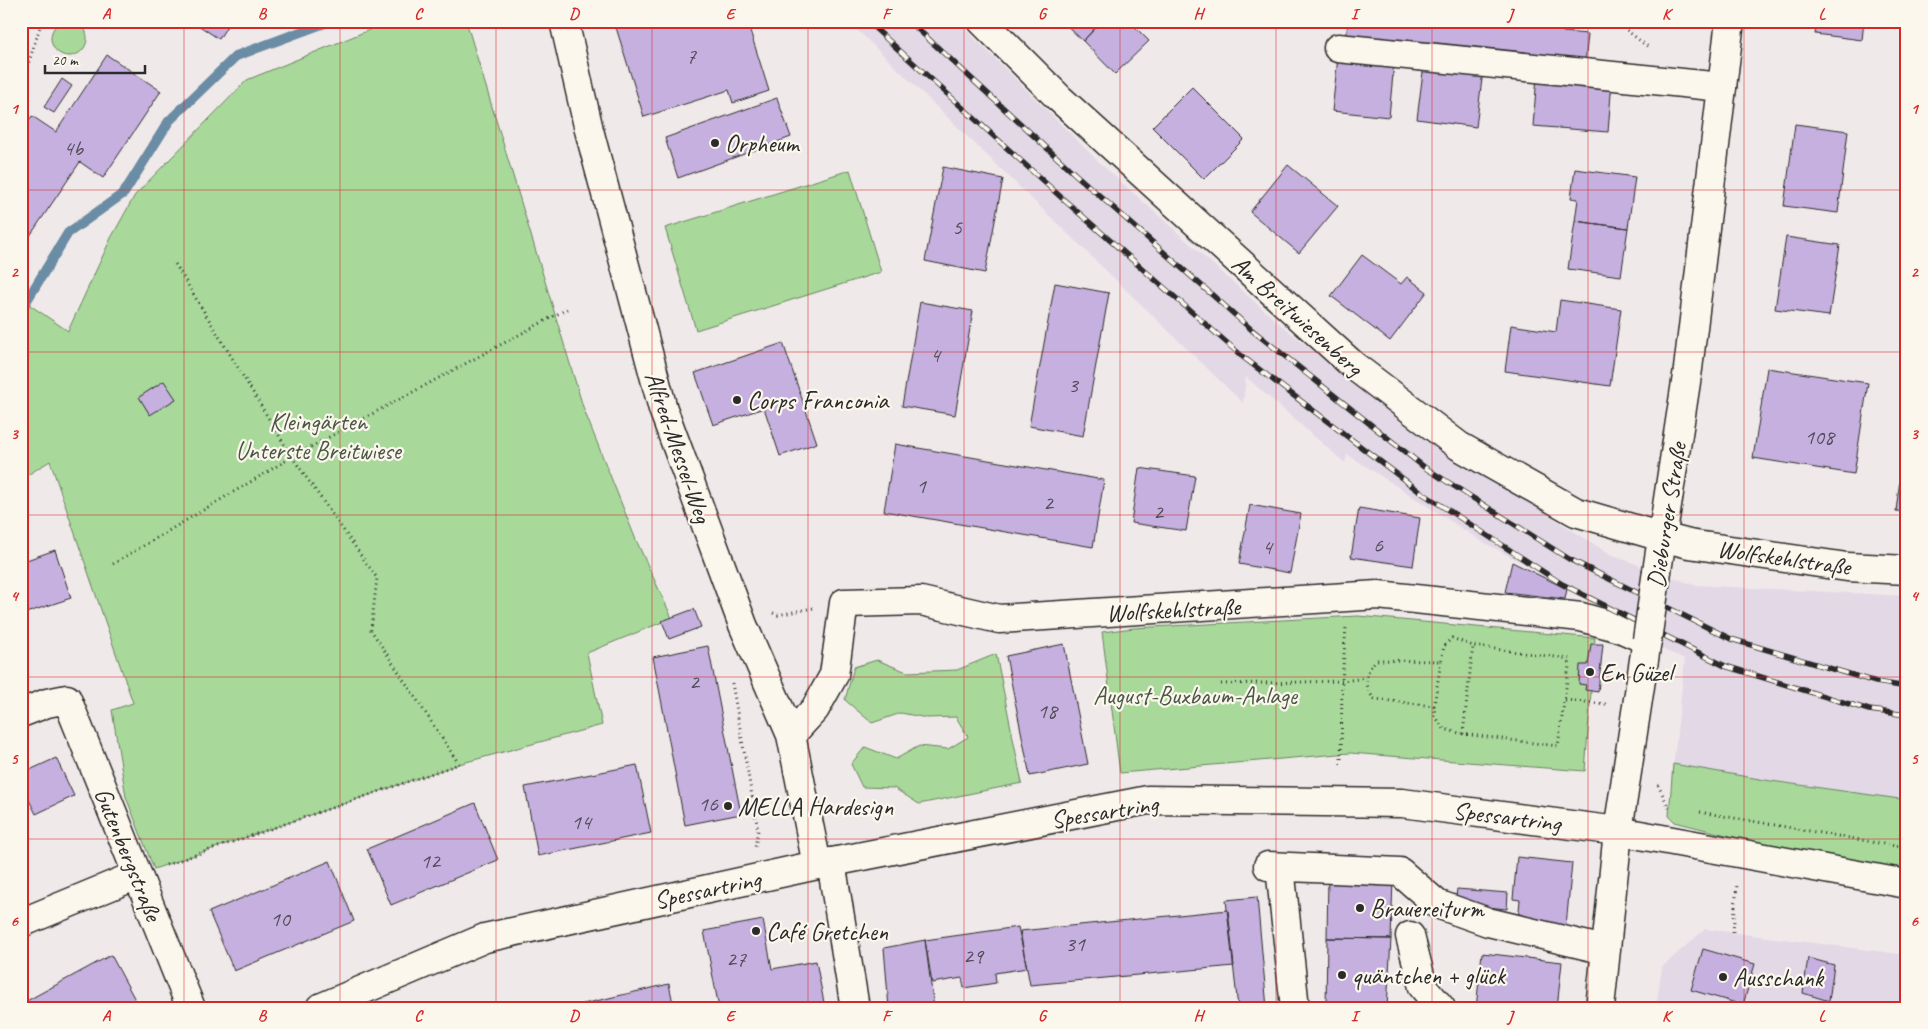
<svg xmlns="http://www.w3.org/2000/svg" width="1928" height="1029" font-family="Caveat,sans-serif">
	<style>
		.built { fill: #e3d8e6 }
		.green { fill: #a8d99a; stroke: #6a8262 }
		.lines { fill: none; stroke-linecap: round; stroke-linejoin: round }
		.stream { stroke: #6a8ca4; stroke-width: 10 }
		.building { fill: #c6b0df; stroke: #2b2b2b }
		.minor-casing { stroke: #2b2b2b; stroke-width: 31 }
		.major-casing { stroke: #2b2b2b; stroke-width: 31 }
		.path { stroke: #2b2b2b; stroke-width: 3; stroke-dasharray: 1 4; stroke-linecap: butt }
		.minor { stroke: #fbf7ec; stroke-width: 28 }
		.major { stroke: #fbf7ec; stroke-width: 28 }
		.rail-casing { stroke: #2b2b2b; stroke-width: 5.5 }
		.rail { stroke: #fbf7ec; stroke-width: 4; stroke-dasharray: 11; stroke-linecap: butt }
		.major-bridge-casing { stroke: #2b2b2b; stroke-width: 31; stroke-linecap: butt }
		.major-bridge { stroke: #fbf7ec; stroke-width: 28 }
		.grid { fill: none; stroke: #d62828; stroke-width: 1; stroke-opacity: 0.55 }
		.poi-dot { fill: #2b2b2b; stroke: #fbf7ec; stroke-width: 2 }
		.labels { text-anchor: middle; stroke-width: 4.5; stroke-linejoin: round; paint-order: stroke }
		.number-label { font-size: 22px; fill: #524c58 }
		.poi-label { font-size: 25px; fill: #2b2b2b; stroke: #fbf7ec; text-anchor: start }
		.street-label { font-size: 25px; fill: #2b2b2b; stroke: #fbf7ec }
		.park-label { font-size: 25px; fill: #4a5647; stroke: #fbf7ec }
		.neatline { fill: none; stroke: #d62828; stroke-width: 2 }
		.grid-label { font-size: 16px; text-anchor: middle; font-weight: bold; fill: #d62828 }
	</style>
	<rect width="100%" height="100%" fill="#f0e9e9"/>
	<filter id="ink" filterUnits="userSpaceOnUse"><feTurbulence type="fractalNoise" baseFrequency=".02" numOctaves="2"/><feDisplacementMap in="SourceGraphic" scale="10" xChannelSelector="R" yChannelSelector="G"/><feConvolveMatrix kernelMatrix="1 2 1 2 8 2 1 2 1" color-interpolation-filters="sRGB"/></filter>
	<g filter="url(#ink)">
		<path class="built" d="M848 21H957L1100 163 1276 321 1406 424 1611 555 1694 585 1907 596V811L1671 787 1685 659 1607 626 1609 609 1483 542 1347 454 1345 463 1246 377 1243 403Z
			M1705 929 1907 955V1008H1656L1662 967Z"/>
		<path class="green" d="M51 38a18 18 0 1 1 36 0a18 18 0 1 1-36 0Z
			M391 21H466L584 410 636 540 672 618 587 653 602 725 459 764 154 869 126 797 112 710 133 703 50 461 21 479V299L68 331 111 238 135 195 247 80Z
			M850 170 881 272 696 330 665 228Z
			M1358 616 1595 638 1585 771 1350 753 1120 773 1102 632 1133 628Z
			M996 654 1022 783 919 804 894 788 862 787 851 764 865 747 896 759 919 746 948 749 968 737 956 717 927 718 901 713 872 723 845 700 854 667 877 660 907 672 957 670Z
			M1673 764 1771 781 1907 800V881L1675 822 1669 816Z"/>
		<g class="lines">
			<path class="stream" d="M21 310 68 233 124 193 169 121 236 56 330 21"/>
		</g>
		<path class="building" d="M192 21H230L219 39Z
			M614 21H747L769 91 733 103 729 90 644 117Z
			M1062 21H1102L1083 41Z
			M1102 21H1129L1149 41 1115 74 1083 41Z
			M1348 21H1448L1470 23V21H1564L1563 32 1588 34 1585 64 1346 40Z
			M1817 21H1864L1862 40 1815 34Z
			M107 55 161 91 103 178 80 162 21 249V132L32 116 56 132Z
			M1338 57 1394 63 1389 117 1332 111Z
			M1424 64 1483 71 1476 127 1417 119Z
			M1537 76 1612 81 1608 132 1533 126Z
			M62 79 72 86 54 113 44 107Z
			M1192 87 1244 139 1204 179 1152 127Z
			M777 98 791 137 678 178 665 138Z
			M1795 124 1848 131 1838 213 1784 206Z
			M1288 165 1338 206 1299 253 1250 212Z
			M943 167 1003 179 985 273 925 261Z
			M1575 169 1635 177 1628 228 1575 221 1578 199 1571 198Z
			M1575 221 1628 228 1621 276 1568 269Z
			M1786 237 1840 245 1829 316 1775 309Z
			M1362 255 1401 284 1407 277 1427 292 1390 341 1331 296Z
			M1055 283 1109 293 1083 436 1029 426Z
			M1560 300 1621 309 1610 386 1505 371 1511 325 1556 332Z
			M920 302 973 311 955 415 902 406Z
			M783 343 817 443 780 456 764 408 713 425 695 373Z
			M1767 368 1868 383 1854 474 1753 458Z
			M164 381 176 399 150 415 139 397Z
			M895 444 1104 480 1093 547 884 511Z
			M1903 456H1907V512L1896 511Z
			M1139 468 1195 476 1186 531 1131 523Z
			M1250 505 1301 514 1290 573 1239 564Z
			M1359 508 1420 518 1413 566 1351 557Z
			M55 550 71 598 23 614 21 562Z
			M1512 562 1567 589 1565 599 1505 592Z
			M694 609 701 627 669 639 662 621Z
			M1064 644 1088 764 1030 776 1006 656Z
			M1591 644H1603L1598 692 1585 690 1586 685 1579 684 1580 665H1588Z
			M708 646 741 814 685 825 653 657Z
			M56 758 74 796 36 814 21 784V774Z
			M637 765 651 833 538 856 525 787Z
			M475 803 498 860 391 905 367 849Z
			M1517 857 1572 863 1566 926 1518 921 1520 900 1513 899Z
			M330 861 354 921 234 971 209 912Z
			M1328 876 1393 878 1391 939 1327 938Z
			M1457 889 1508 893 1507 909 1455 904Z
			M1257 897 1267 1008H1238L1226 900Z
			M1228 910 1234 966 1030 985 1020 931Z
			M763 920 772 969 816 961 825 1008H719L704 931Z
			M1018 927 1027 968 995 973 996 983 964 988 962 978 932 983 925 940Z
			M1327 938 1391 939 1387 1008H1326Z
			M925 940 934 1008H889L884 948Z
			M1703 949 1755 964 1743 1005 1691 990Z
			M1482 953 1562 962 1557 1008H1476Z
			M111 955 139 1007 21 1008V1004Z
			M1808 958 1834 965 1829 1001 1803 993Z
			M669 984 674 1008H566Z"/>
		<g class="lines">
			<defs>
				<path id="minor" d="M564 21 589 130 663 409 743 625 791 735 817 865
					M982 21 1059 98 1354 366 1459 446 1576 512 1662 537 1689 544 1847 567 1907 570
					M1338 48 1722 87
					M21 713 47 703 67 699 191 1008
					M791 735 815 709 834 675 844 603 921 601 999 619 1378 595 1581 617 1620 628 1647 640
					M831 862 855 1008
					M1268 866 1400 872 1437 904 1488 922 1605 950
					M1280 867 1295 1008
					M21 923 137 875
					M1410 936 1423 987 1441 1008"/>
				<path id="major" d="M1657 571 1688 369 1730 21
					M320 1008 485 938 817 865 1148 800 1402 803 1618 831 1907 884
					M1600 1008 1618 831 1647 640"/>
			</defs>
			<use href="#minor" class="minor-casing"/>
			<use href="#major" class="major-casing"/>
			<path class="path" d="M1615 21 1648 47
				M21 86 42 21
				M113 564 292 457 567 309
				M773 613 778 615 813 608
				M732 683 758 830 755 847
				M1221 684 1342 681 1366 678
				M1565 700 1606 704
				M1434 706 1441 661
				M1463 734 1473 646 1570 659 1558 746 1463 734 1444 729 1435 716 1434 706 1374 699C1364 687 1364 670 1377 660L1441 661 1444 646 1452 638 1473 646
				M1341 764 1342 681 1346 627
				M1658 785 1669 808
				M1700 812 1907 848
				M166 865 459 764 371 630 377 578 292 457 174 262
				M1733 932 1737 884"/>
			<use href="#minor" class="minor"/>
			<use href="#major" class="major"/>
			<defs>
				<path id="rail" d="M867 21 1063 199 1243 357 1419 491 1562 584 1725 666 1869 710 1907 715
					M909 21 1075 174 1252 330 1424 467 1569 559 1731 639 1876 682 1907 687"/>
			</defs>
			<use href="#rail" class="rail-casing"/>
			<use href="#rail" class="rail"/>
			<defs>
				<path id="major-bridge" d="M1647 640 1657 571"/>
			</defs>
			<use href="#major-bridge" class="major-bridge-casing"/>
			<use href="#major-bridge" class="major-bridge"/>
		</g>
	</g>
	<path class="grid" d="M184 21V1008M340 21V1008M496 21V1008M652 21V1008M808 21V1008M964 21V1008M1120 21V1008M1276 21V1008M1432 21V1008M1588 21V1008M1744 21V1008M21 190H1907M21 352H1907M21 515H1907M21 677H1907M21 839H1907"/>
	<g class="poi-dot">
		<circle cx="715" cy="143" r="5"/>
		<circle cx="737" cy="400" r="5"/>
		<circle cx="1590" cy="672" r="5"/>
		<circle cx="728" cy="806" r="5"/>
		<circle cx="1360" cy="908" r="5"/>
		<circle cx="756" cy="931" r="5"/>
		<circle cx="1342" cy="975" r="5"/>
		<circle cx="1723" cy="977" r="5"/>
	</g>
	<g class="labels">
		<g class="number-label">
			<text x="691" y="63">7</text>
			<text x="73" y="155">4b</text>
			<text x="957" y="234">5</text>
			<text x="935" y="362">4</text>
			<text x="1073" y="392">3</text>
			<text x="1819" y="444">108</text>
			<text x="921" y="493">1</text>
			<text x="1048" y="510">2</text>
			<text x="1158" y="519">2</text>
			<text x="1378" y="552">6</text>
			<text x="1267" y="554">4</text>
			<text x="694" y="689">2</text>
			<text x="1047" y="718">18</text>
			<text x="708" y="811">16</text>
			<text x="581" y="829">14</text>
			<text x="430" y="868">12</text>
			<text x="280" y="926">10</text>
			<text x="1075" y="951">31</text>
			<text x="973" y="963">29</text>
			<text x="736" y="966">27</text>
		</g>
		<g class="poi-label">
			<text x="725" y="152">Orpheum</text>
			<text x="747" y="409">Corps Franconia</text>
			<text x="1600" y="681">En Güzel</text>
			<text x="738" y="815">MELLA Hardesign</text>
			<text x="1370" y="917">Brauereiturm</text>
			<text x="766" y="940">Café Gretchen</text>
			<text x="1352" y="984">quäntchen + glück</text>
			<text x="1733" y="986">Ausschank</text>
		</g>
		<g class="street-label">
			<text transform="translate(1298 315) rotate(42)" y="9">Am Breitwiesenberg</text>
			<text transform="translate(679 447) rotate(71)" y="9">Alfred-Messel-Weg</text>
			<text transform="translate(1666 515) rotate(-81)" y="9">Dieburger Straße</text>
			<text transform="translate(1784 557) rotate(8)" y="9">Wolfskehlstraße</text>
			<text transform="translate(1173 609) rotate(-3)" y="9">Wolfskehlstraße</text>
			<text transform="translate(1104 811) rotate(-9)" y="9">Spessartring</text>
			<text transform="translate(1507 816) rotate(7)" y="9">Spessartring</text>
			<text transform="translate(129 854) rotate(68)" y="9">Gutenbergstraße</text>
			<text transform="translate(707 889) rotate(-12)" y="9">Spessartring</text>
		</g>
		<g class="park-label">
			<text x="318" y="430">Kleingärten<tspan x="318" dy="29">Unterste Breitwiese</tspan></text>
			<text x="1195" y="704">August-Buxbaum-Anlage</text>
		</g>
	</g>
	<rect width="1928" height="1029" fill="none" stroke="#fbf7ec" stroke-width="55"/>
	<path d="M45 65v8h100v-8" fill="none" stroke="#2b2b2b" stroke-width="2.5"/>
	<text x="52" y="65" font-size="15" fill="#2b2b2b" stroke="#fbf7ec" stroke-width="4" paint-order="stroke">20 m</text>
	<rect x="28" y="28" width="1872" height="974" class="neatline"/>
	<g class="grid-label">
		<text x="106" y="19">A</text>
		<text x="262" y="19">B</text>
		<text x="418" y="19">C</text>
		<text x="574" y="19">D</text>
		<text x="730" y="19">E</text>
		<text x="886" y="19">F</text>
		<text x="1042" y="19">G</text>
		<text x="1198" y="19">H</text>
		<text x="1354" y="19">I</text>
		<text x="1510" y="19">J</text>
		<text x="1666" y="19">K</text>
		<text x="1822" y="19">L</text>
		<text x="14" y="114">1</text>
		<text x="1914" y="114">1</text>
		<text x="14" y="277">2</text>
		<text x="1914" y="277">2</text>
		<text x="14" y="439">3</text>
		<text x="1914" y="439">3</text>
		<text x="14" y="601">4</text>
		<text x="1914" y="601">4</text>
		<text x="14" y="764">5</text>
		<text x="1914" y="764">5</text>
		<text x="14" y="926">6</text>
		<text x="1914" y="926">6</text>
		<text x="106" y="1021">A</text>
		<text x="262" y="1021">B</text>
		<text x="418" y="1021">C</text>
		<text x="574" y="1021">D</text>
		<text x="730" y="1021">E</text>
		<text x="886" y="1021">F</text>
		<text x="1042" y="1021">G</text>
		<text x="1198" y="1021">H</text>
		<text x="1354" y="1021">I</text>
		<text x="1510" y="1021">J</text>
		<text x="1666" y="1021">K</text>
		<text x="1822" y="1021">L</text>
	</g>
</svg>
